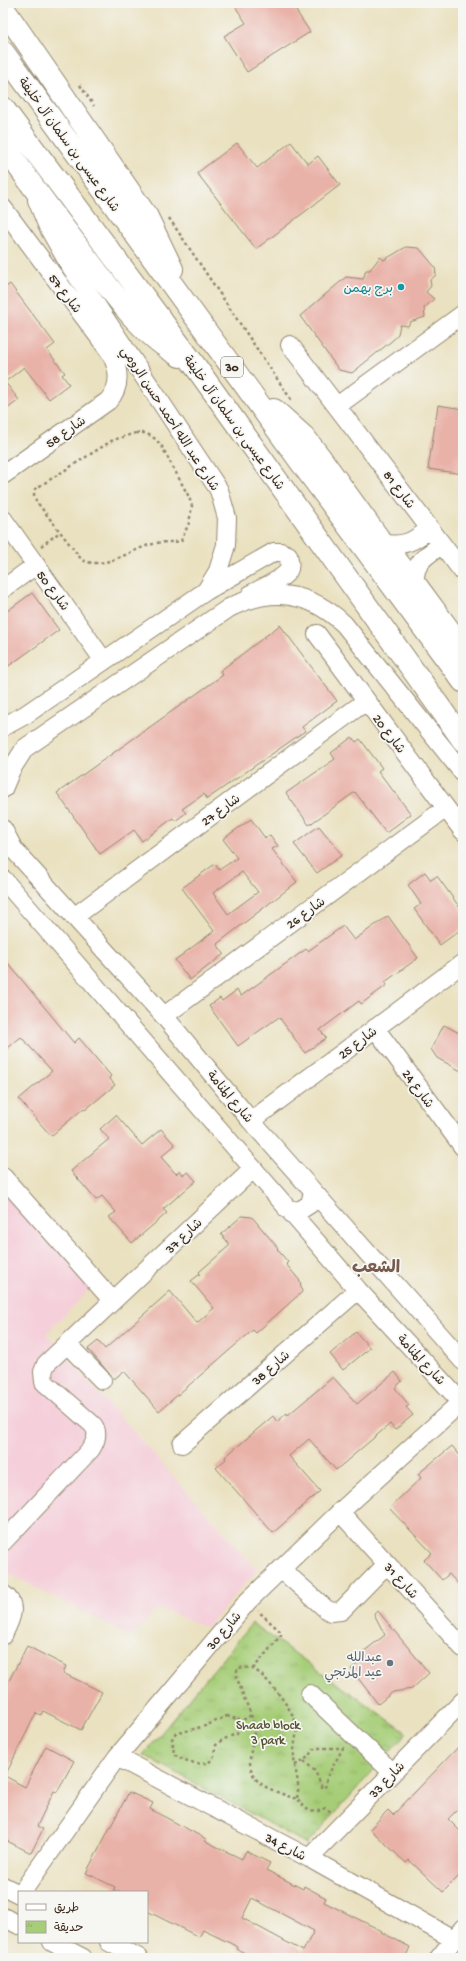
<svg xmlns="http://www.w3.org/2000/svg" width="466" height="1961" font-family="'Gochi Hand','Playpen Sans Arabic',sans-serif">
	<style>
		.built { fill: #f5cfda }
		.park { fill: url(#park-tufts); stroke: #707c4a }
		.building { fill: #e9b2a9; fill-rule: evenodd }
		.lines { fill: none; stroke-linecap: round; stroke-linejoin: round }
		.minor-casing { stroke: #92866f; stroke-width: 20 }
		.highway-casing { stroke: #92866f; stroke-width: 24 }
		.path { stroke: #92866f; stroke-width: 2.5; stroke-dasharray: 3 3; stroke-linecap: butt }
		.minor { stroke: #fff; stroke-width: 18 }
		.highway { stroke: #fff; stroke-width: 22 }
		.culture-dot { fill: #0f9aa8; stroke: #f6f6f2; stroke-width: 1.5 }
		.worship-dot { fill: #6b7280; stroke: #f6f6f2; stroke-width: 1.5 }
		.labels { text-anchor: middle; stroke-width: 3.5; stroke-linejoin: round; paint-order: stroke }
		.shield { fill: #f6f6f2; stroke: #73675e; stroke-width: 1 }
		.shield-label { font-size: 12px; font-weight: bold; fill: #3b2a1e }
		.street-label { font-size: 13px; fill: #3b2a1e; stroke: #f6f6f2 }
		.culture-label { font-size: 13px; fill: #0d838f; stroke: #f6f6f2; text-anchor: end }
		.worship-label { font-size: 13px; fill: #5b616d; stroke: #f6f6f2; text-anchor: end }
		.park-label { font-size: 13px; fill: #565334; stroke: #f6f6f2 }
		.district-label { font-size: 17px; font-weight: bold; fill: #785a4f; stroke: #f6f6f2 }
	</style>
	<defs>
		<pattern id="park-tufts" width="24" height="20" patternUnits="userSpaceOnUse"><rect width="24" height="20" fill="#a6cd77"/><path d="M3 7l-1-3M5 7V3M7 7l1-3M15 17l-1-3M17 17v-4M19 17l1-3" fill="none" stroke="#90b066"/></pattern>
	</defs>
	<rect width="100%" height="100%" fill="#f6f6f2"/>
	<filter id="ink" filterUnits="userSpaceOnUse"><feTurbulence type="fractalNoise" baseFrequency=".025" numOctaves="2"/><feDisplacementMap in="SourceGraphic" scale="8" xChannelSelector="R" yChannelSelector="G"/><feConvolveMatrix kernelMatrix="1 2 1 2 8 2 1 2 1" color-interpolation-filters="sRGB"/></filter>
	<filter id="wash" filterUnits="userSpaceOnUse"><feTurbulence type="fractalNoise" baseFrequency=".012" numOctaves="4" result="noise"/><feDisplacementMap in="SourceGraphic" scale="16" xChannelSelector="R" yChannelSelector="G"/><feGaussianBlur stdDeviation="0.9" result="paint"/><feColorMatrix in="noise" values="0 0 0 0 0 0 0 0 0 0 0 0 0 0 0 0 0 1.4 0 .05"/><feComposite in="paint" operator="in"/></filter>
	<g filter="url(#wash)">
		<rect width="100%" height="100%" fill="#eae1c0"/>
		<path class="built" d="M3 1179 88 1278V1291L46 1334 257 1570 207 1627 158 1608 131 1637 3 1571Z"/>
		<path class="park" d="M252 1623 407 1733 307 1844 143 1755Z"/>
		<g id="blocks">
			<path class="building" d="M233 3H291L310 32 247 72 224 36 246 23Z
				M291 142 308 164 318 156 340 185 256 249 197 173 237 143 257 168Z
				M406 247 419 248 435 267 436 275 430 280 431 286 426 292 434 299 424 308 425 317 410 322 408 326 400 325 398 334 394 339 352 373 339 370 300 316 346 277 363 279 366 270H370L380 257 384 260Z
				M10 284 55 344 47 350 65 373 62 375 69 384 49 399 24 367 5 382 19 400 3 412V289Z
				M438 405 463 409V474L428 469Z
				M32 593 59 630 3 670V614Z
				M280 625 337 701 302 727 305 731 207 799 204 794 182 809 186 813 175 821 173 818 142 841 134 830 100 854 57 793 223 675 220 671Z
				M352 737 356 742 360 739 382 768 378 771 411 814 386 833 355 792 309 825 286 793 335 759 331 753Z
				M251 819 265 838 270 835 278 846 272 849 297 882 217 944 224 954 190 980 175 960 214 931 182 888 215 864 219 870 237 858 223 839ZM242 872 258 892 228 914 213 893Z
				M319 826 342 855 317 873 294 844Z
				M425 872 431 880 437 876 463 912V928L440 945 414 909 421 904 408 885Z
				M388 916 418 958 385 982 387 985 361 1004 359 1001 320 1030 326 1038 305 1053 279 1017 238 1046 209 1006 220 998 222 1001 237 990 241 996 306 949 308 951 343 926 354 940Z
				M3 957 74 1043 79 1038 111 1076 109 1078 115 1085 85 1110 84 1108 51 1136 19 1099 52 1071 21 1037 3 1052Z
				M444 1025 463 1035V1072L437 1058 431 1049Z
				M116 1115 142 1145 161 1129 175 1145 161 1157 176 1174 180 1170 183 1175 188 1172 196 1181 163 1209 167 1213 132 1243 109 1217 116 1212 102 1196 96 1200 71 1171 109 1139 100 1129Z
				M242 1216 252 1217 278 1248 277 1249 288 1262 286 1264 300 1281 302 1292 256 1333 253 1330 159 1411 124 1371 114 1379 88 1349 98 1341 105 1349 170 1291 197 1323 214 1308 191 1281 200 1274 199 1272 230 1245 221 1234Z
				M356 1332 370 1348 343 1370 330 1354Z
				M395 1372 402 1381 395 1388 409 1405 406 1407 413 1415 395 1430 390 1424 336 1470 309 1439 289 1456 320 1491 273 1533 216 1468 226 1459 225 1457 273 1416 277 1422 287 1413 288 1415 333 1377 357 1404Z
				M452 1446 463 1459V1589L449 1574 442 1580 424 1560 432 1553 389 1508 421 1478 418 1474Z
				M378 1611 429 1673 412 1689 393 1692 378 1704 351 1669 366 1657 363 1652 385 1635 374 1614Z
				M27 1646 66 1666 63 1673 102 1692 81 1730 43 1711 41 1715 36 1713 5 1776 25 1787 46 1746 74 1761 57 1792 54 1791 37 1826 43 1829 31 1853 3 1839V1692Z
				M463 1742V1804L448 1819 463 1834V1872L443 1892 409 1860 406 1863 370 1829 388 1810 393 1815Z
				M129 1792 153 1803 150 1809 206 1839 205 1841 242 1859 246 1851 270 1863 266 1870 303 1889 304 1886 326 1898 324 1902 382 1931 381 1932 410 1947 405 1958H254L237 1949 238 1947 203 1930 199 1937 147 1911V1892H113L115 1887 86 1873ZM252 1898 314 1931 303 1951 242 1918Z"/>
		</g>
	</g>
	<g filter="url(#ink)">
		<use href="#blocks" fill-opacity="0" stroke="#92866f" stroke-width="1"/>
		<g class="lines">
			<defs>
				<path id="minor" d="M3 208 110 352C119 368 122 386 108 401L3 475
					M290 345 463 572
					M337 406 463 314
					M3 519 104 661
					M382 543C404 548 413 541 430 529
					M415 584C413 563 426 555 442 545
					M3 589 36 565
					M206 591 274 552H281L288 555C289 560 291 566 288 571 282 580 260 589 251 594
					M317 634 463 831
					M3 727 25 715 206 591 218 571 226 545 227 518 219 490 69 264 48 227 37 200
					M3 789 11 770 25 748 229 608C271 587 309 591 344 624L463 773
					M3 829 14 850 164 1016 251 1121 463 1361
					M3 879 358 1290 463 1404
					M74 917 366 701
					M164 1016 446 808
					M375 1028 463 1147
					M251 1121 463 963
					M3 1177 112 1300
					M287 1209 299 1211 310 1204 313 1192
					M67 1344 102 1380
					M182 1444 358 1290
					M340 1512 463 1648
					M3 1542 91 1449C96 1441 99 1433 93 1425L44 1382 43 1372 46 1364 253 1169
					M281 1569 326 1609 331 1612 341 1611 387 1564
					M3 1594C19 1605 10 1621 3 1635
					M310 1694 392 1772
					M117 1757 309 1858 453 1939
					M309 1858 463 1701
					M3 1886 19 1894
					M22 1892 117 1757 248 1601 340 1512 461 1402
					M3 1917 19 1925
					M52 1942 83 1958
					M109 1942 139 1958
					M439 1958 463 1928"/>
				<path id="highway" d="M3 8 147 217 172 269
					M3 52 306 469 463 681
					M3 108 193 363 463 740
					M3 144C30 184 59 222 88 260 115 295 140 333 180 356
					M274 410 305 438 319 456 382 543 415 584 463 649"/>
			</defs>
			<use href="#minor" class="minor-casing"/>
			<use href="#highway" class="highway-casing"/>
			<path class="path" d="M80 85 94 106
				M169 218 292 401
				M136 433H145L153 437 161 445 189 497 192 506 189 523 181 541C172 543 162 541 153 544 131 549 105 571 82 560L36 501 34 495 35 489 113 440Z
				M41 546 60 532
				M253 1669 281 1635V1632L258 1611
				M227 1716 237 1719C239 1724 239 1728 237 1734 231 1736 222 1739 217 1744 213 1748 216 1754 213 1758 206 1770 182 1760 174 1754L172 1739 175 1734 205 1726Z
				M237 1719H246L251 1715
				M295 1765 304 1761 315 1748H343L327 1777 325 1788 322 1787 315 1771 304 1761
				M297 1798C301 1782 293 1768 294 1752 294 1742 298 1734 296 1724 293 1710 266 1675 253 1669 249 1667 242 1667 238 1668 234 1676 241 1687 243 1695 247 1706 254 1718 254 1730 254 1746 245 1761 254 1776 260 1788 281 1793 293 1798H297C306 1808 310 1817 325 1808L333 1813"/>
			<use href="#minor" class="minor"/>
			<use href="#highway" class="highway"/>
		</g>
	</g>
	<circle class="culture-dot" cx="401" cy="287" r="4"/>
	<circle class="worship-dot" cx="390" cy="1663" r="4"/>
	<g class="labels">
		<rect class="shield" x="221" y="357" width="22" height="20" rx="3"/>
		<g class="shield-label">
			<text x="232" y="371">30</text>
		</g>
		<g class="street-label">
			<text transform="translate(70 144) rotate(54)" y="5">شارع عيسى بن سلمان آل خليفة</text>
			<text transform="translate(66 293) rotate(53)" y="5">شارع 57</text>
			<text transform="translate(171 418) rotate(57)" y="5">شارع عبد الله أحمد حسن الرومي</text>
			<text transform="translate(235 422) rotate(54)" y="5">شارع عيسى بن سلمان آل خليفة</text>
			<text transform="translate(65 431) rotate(-35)" y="5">شارع 58</text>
			<text transform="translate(400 489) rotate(53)" y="5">شارع 81</text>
			<text transform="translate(54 590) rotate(54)" y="5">شارع 50</text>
			<text transform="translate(390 733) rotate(53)" y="5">شارع 20</text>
			<text transform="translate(220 809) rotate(-36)" y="5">شارع 27</text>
			<text transform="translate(305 912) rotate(-36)" y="5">شارع 26</text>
			<text transform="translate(357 1042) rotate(-37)" y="5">شارع 25</text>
			<text transform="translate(419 1088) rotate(54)" y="5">شارع 24</text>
			<text transform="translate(231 1096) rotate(50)" y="5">شارع المنامة</text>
			<text transform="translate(183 1235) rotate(-43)" y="5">شارع 37</text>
			<text transform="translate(422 1359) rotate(47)" y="5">شارع المنامة</text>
			<text transform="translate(270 1367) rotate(-41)" y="5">شارع 38</text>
			<text transform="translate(402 1580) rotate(48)" y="5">شارع 31</text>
			<text transform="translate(223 1630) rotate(-49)" y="5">شارع 30</text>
			<text transform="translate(386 1779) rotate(-46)" y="5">شارع 33</text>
			<text transform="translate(286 1846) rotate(28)" y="5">شارع 34</text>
		</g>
		<g class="culture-label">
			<text x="393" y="292">برج بهمن</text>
		</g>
		<g class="worship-label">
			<text x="382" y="1661">عبدالله<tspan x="382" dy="15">عيد المرتجي</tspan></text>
		</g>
		<g class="park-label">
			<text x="268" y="1729">Shaab block<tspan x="268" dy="15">3 park</tspan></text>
		</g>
		<g class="district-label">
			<text x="376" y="1272">الشعب</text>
		</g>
	</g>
	<rect width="466" height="1961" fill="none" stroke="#f6f6f2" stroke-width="16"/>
	<rect x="18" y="1891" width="130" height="52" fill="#f6f6f2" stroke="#aba49d"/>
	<rect x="26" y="1904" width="20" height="6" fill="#ffffff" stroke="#aba49d"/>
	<text x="54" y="1911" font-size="12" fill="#3b2a1e">طريق</text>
	<rect x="26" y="1921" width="20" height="12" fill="url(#park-tufts)" stroke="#aba49d"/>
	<text x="54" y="1931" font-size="12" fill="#3b2a1e">حديقة</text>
</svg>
